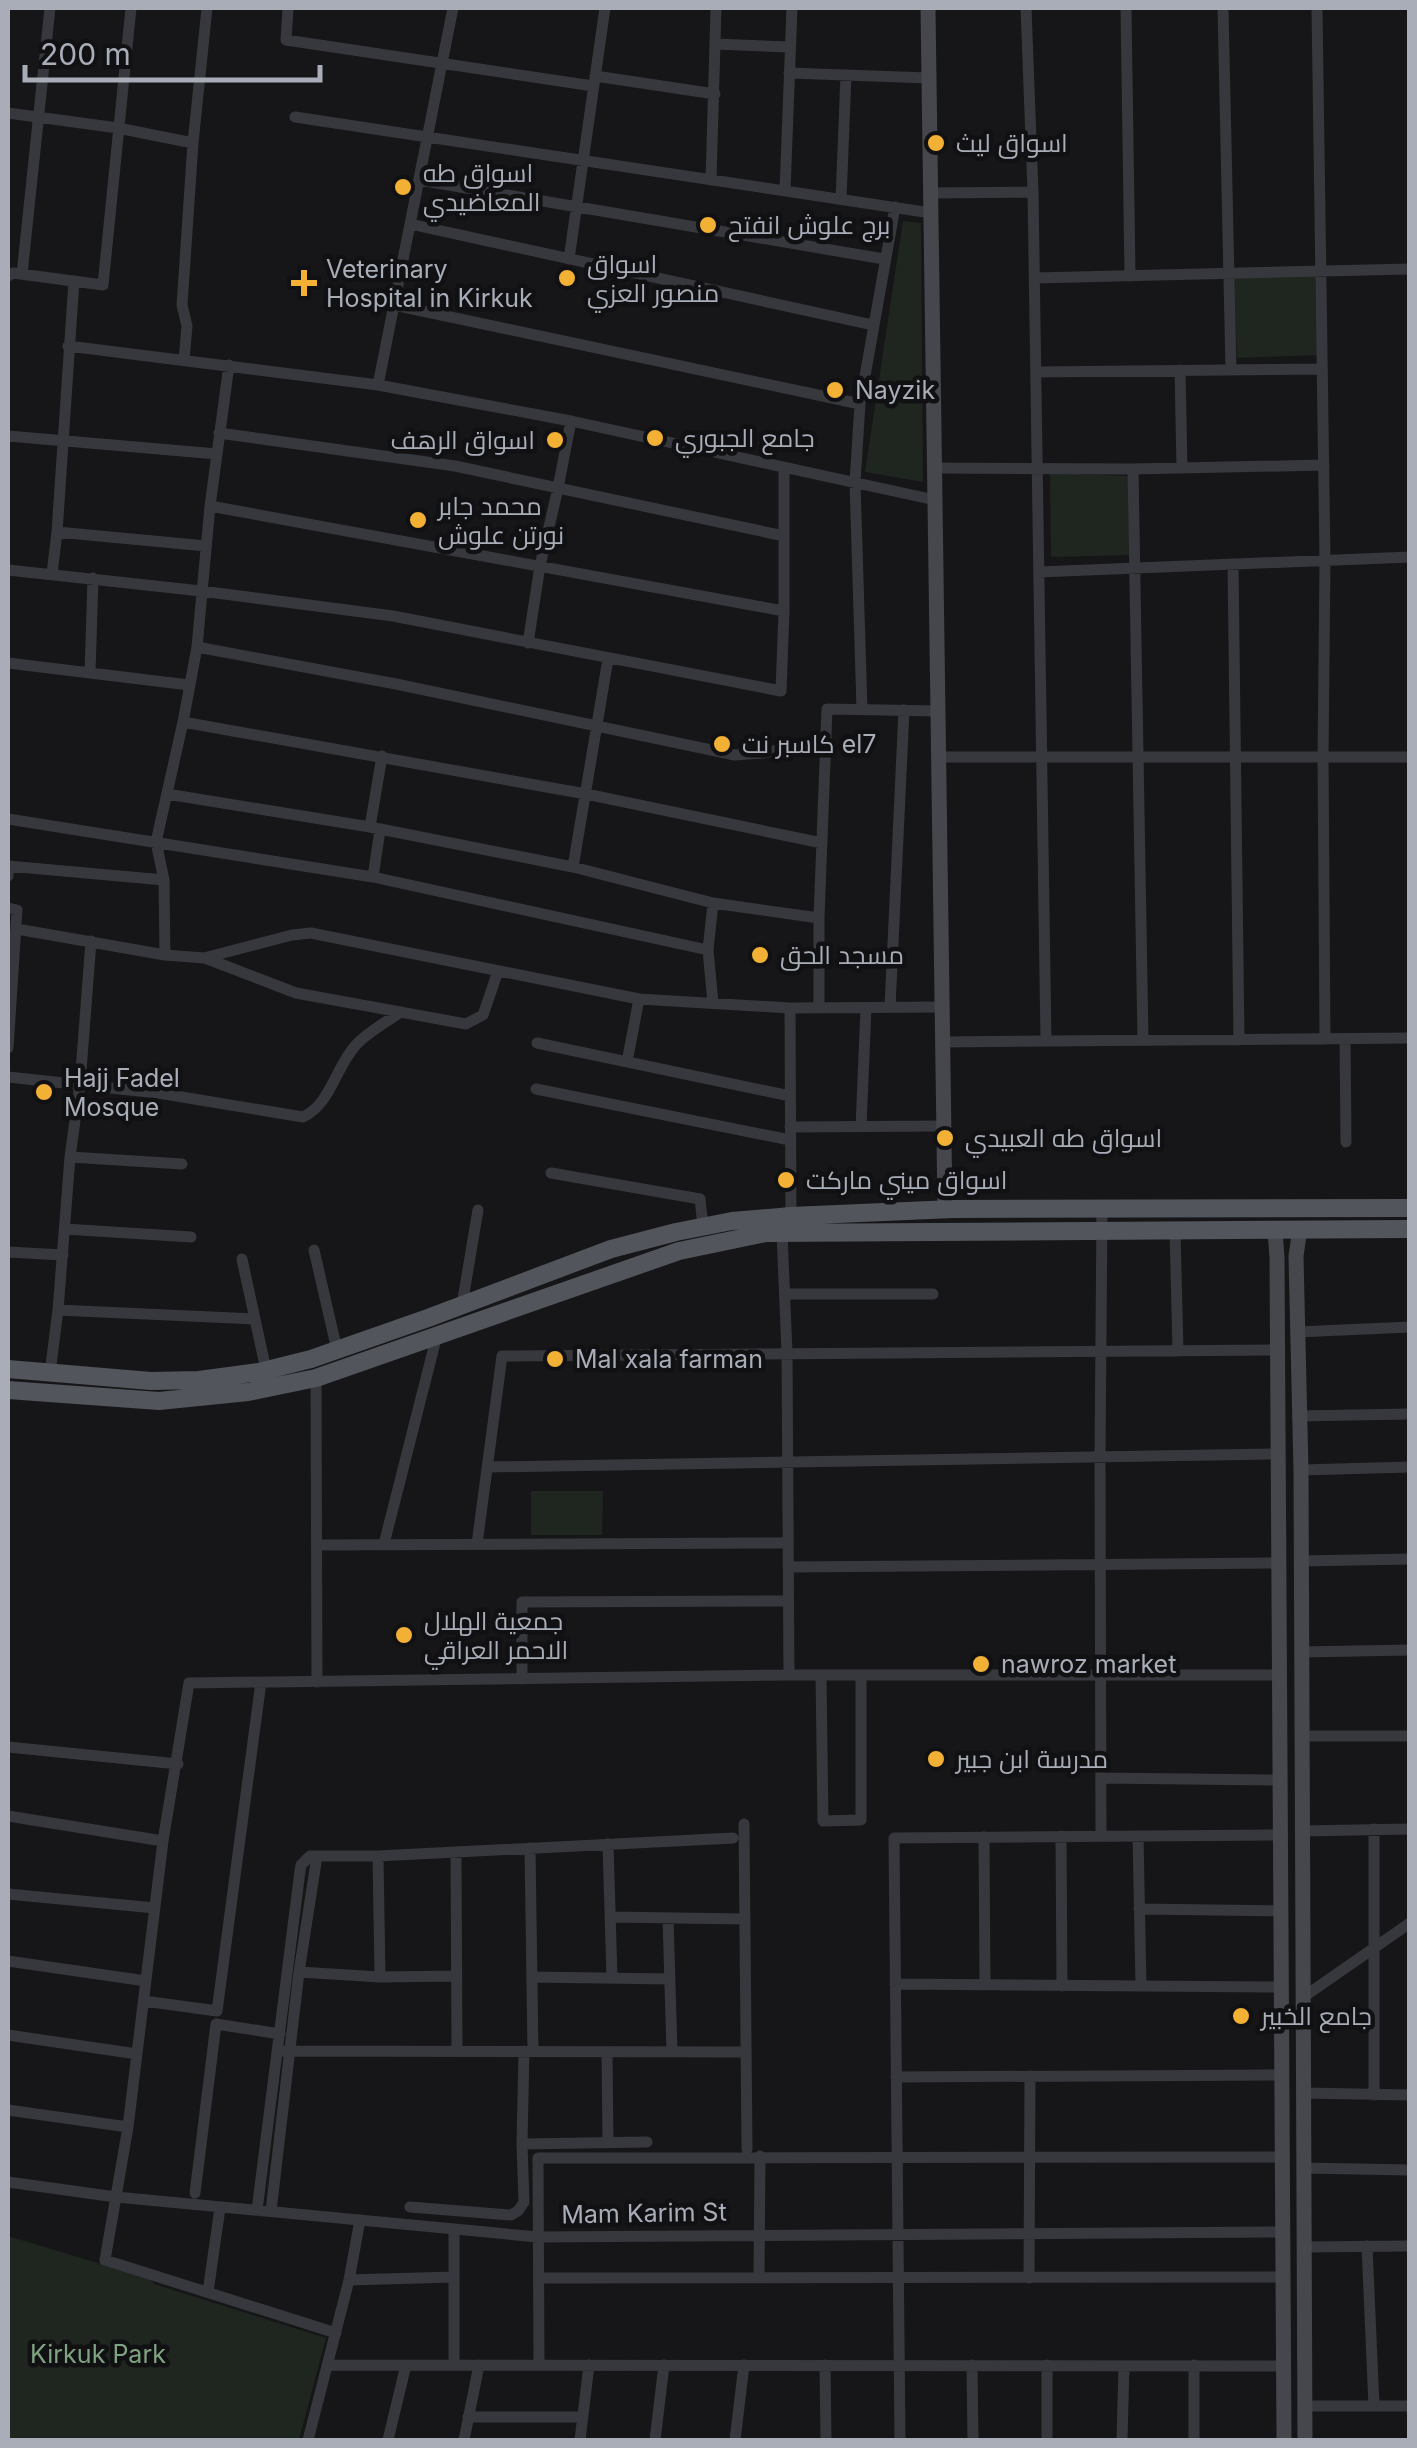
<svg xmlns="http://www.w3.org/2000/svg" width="1417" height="2448" font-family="Inter,Cairo,sans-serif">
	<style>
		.green { fill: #1e261f }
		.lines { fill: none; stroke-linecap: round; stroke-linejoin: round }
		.street { stroke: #37383d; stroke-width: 11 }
		.secondary { stroke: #45474d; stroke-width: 15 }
		.primary { stroke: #53555c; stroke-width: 18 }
		.poi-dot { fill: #f2b134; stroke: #111113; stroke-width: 4 }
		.labels { text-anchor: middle; stroke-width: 9; stroke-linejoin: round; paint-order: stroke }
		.poi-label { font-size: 25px; fill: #a8adb8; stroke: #111113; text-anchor: start }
		.street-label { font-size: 25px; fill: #a8adb8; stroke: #111113 }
		.park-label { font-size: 25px; fill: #7fa381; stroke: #111113 }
	</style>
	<rect width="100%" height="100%" fill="#161618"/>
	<path class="green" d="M903 221 921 223 923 482 865 472Z
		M1315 276 1317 355 1237 358 1234 277Z
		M1050 473 1128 476 1129 555 1051 557Z
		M531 1491H603L602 1535H531Z
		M8 2236 151 2279 154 2284 326 2338 299 2440H8Z"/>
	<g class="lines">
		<path class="street" d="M288 8 286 40 593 86
			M1026 8 1033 192 1046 1041
			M1126 8 1130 276
			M1223 8 1231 370
			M1317 8 1325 561 1323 757 1325 1039
			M715 44 790 47
			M789 73 929 78
			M595 76 715 94
			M8 113 118 128 193 143
			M295 117 931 213
			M419 180 884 259
			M711 180 716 8
			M785 191 792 8
			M931 193 1033 192
			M841 199 846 75
			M410 224 873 325
			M569 259 605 8
			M22 274 50 8
			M8 276 13 273 103 285 131 8
			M1035 278 1410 269
			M394 305 860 404
			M68 346 378 385 571 421 935 500
			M184 360 187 326 182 305 193 143 207 8
			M1180 370 1182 468
			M1036 372 1322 369
			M378 385 453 8
			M219 433 455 466 784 536
			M8 436 217 454
			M934 468 1133 469 1324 465
			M1133 469 1143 1040
			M210 506 784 611
			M57 532 206 546
			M1233 564 1239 1040
			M8 570 201 591 393 616 781 691 784 611V468
			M1039 572 1410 557
			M52 574 57 532 74 281
			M528 643 540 566 558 488 571 421
			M197 647 396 684 735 755 763 753 827 740
			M8 663 189 685
			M90 673 93 578
			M862 709 855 482 860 404 895 207
			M183 722 197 647 210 506 229 365
			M939 757H1410
			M167 794 370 827 573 867 713 903 819 918 827 709 938 711
			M8 819 373 877 708 950
			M370 827 382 756
			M573 867 608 659
			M8 876V866L164 880
			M373 877 380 830
			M8 908 17 910 8 1048
			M17 929 165 955 204 958 292 935 311 933 639 999 790 1008 942 1007
			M165 955 164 880 156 842 183 722 586 794 822 843
			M205 958 296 993 466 1024 483 1015 498 971
			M713 1003 708 950 713 903
			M890 1007 904 710
			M790 1008 791 1216
			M819 1008V918
			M1345 1039 1346 1142
			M943 1042 1410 1038
			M537 1043 790 1096
			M627 1062 639 999
			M8 1077 158 1093 303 1117C330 1105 336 1067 355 1046 366 1033 386 1022 401 1012
			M536 1089 790 1140
			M790 1127 944 1126
			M861 1127 866 1008
			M70 1157 182 1164
			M551 1173 700 1199 703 1226
			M65 1229 191 1237
			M1175 1230 1178 1351
			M782 1233 787 1353 789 1675
			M314 1250 337 1350
			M8 1252 63 1255
			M242 1259 266 1370
			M785 1294H933
			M462 1305 478 1210
			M58 1310 255 1319
			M1297 1332 1410 1327
			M50 1373 58 1310 70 1157 80 1084 91 941
			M316 1378 317 1682
			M1298 1416 1410 1414
			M487 1467 1278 1454
			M1301 1470 1410 1467
			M384 1544 437 1335
			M477 1544 502 1356 1278 1350
			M317 1545 788 1543
			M1301 1561 1410 1559
			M788 1567 1279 1563
			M1301 1652 1410 1650
			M821 1675 823 1821 861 1820V1675
			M522 1679V1602L788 1601
			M1302 1736H1410
			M8 1747 178 1764
			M1101 1778 1280 1780
			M8 1816 163 1841
			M744 1824 747 2149
			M1374 1829V2095
			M1302 1831 1410 1829
			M1061 1836 1062 1986
			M1101 1836 1100 1459 1102 1208
			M1138 1836 1141 1986
			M984 1837 985 1985
			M608 1844 612 1978
			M530 1848 533 2051
			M456 1852 457 2051
			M378 1856 380 1977
			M8 1894 155 1908
			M1139 1909 1281 1911
			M610 1917 745 1919
			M668 1918 672 2052
			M8 1961 146 1981
			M299 1972 380 1977 457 1976
			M532 1977 670 1979
			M895 1984 1282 1987
			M1302 1998 1410 1923
			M144 2001 217 2011 261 1682
			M8 2035 137 2054
			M277 2051 746 2052
			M607 2052 608 2143
			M896 2077 1282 2075
			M1303 2093 1410 2095
			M8 2110 128 2127
			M522 2144 647 2142
			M1304 2168 1410 2170
			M8 2182 116 2197 538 2237 1283 2232
			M195 2193 216 2024 280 2034
			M410 2207 511 2215 518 2211 524 2202 522 2144 524 2051
			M257 2210 300 1871 301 1865 310 1856H378L733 1838
			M271 2211 299 1972 317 1856
			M454 2229V2365
			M1367 2246 1374 2406
			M1304 2247 1410 2246
			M539 2278 1284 2277
			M759 2278 760 2156
			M1029 2278 1030 2076
			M349 2280 454 2277
			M208 2292 220 2208
			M336 2333 105 2260 128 2127 163 1841 189 1683 789 1675H1280
			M328 2365 1284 2366
			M539 2365 538 2158 1283 2157
			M825 2365 826 2440
			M972 2365 973 2440
			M1047 2365V2440
			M1305 2406H1410
			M468 2417H583
			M308 2440 349 2280 360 2220
			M388 2440 406 2365
			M464 2440 479 2365
			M580 2440 589 2365
			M655 2440 664 2365
			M735 2440 744 2365
			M900 2440 894 1838 1281 1835
			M1122 2440 1124 2366
			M1194 2440V2365"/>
		<path class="secondary" d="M928 8 945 1209
			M1300 1229 1296 1256 1301 1470 1305 2440
			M1275 1230 1277 1258 1284 2440"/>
		<path class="primary" d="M8 1369 151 1381 199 1380 259 1372 311 1359 428 1318 611 1249 676 1232 732 1221 791 1216 953 1209 1410 1208
			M8 1390 159 1401 248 1392 316 1378 679 1251 766 1233 1410 1229"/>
	</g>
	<g class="poi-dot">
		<circle cx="936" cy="143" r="10"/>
		<circle cx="403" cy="187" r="10"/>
		<circle cx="708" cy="225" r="10"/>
		<circle cx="567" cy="278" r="10"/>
		<path d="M299 268h10v10h10v10h-10v10h-10v-10h-10v-10h10z"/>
		<circle cx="835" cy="390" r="10"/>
		<circle cx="655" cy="438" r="10"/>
		<circle cx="555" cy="440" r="10"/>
		<circle cx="418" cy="520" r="10"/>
		<circle cx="722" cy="744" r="10"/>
		<circle cx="760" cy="955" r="10"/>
		<circle cx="44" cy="1092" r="10"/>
		<circle cx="945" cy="1138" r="10"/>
		<circle cx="786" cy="1180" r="10"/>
		<circle cx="555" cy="1359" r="10"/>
		<circle cx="404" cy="1635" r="10"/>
		<circle cx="981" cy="1664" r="10"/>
		<circle cx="936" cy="1759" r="10"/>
		<circle cx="1241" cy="2016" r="10"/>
	</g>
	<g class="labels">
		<g class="poi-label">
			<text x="956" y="152">اسواق ليث</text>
			<text x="423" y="182">اسواق طه<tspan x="423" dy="29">المعاضيدي</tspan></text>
			<text x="728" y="234">برج علوش انفتح</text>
			<text x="587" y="273">اسواق<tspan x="587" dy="29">منصور العزي</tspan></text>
			<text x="326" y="278">Veterinary<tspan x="326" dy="29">Hospital in Kirkuk</tspan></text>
			<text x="855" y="399">Nayzik</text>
			<text x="675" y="447">جامع الجبوري</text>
			<text x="535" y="449" text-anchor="end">اسواق الرهف</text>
			<text x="438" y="515">محمد جابر<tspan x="438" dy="29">نورتن علوش</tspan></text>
			<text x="742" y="753">كاسبر نت el7</text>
			<text x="780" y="964">مسجد الحق</text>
			<text x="64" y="1087">Hajj Fadel<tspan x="64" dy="29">Mosque</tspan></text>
			<text x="965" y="1147">اسواق طه العبيدي</text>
			<text x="806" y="1189">اسواق ميني ماركت</text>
			<text x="575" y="1368">Mal xala farman</text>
			<text x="424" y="1630">جمعية الهلال<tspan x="424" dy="29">الاحمر العراقي</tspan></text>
			<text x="1001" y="1673">nawroz market</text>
			<text x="956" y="1768">مدرسة ابن جبير</text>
			<text x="1261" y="2025">جامع الخبير</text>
		</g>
		<g class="street-label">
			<text transform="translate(644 2213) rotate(-1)" y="9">Mam Karim St</text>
		</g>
		<g class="park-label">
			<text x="98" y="2363">Kirkuk Park</text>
		</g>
	</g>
	<rect width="1417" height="2448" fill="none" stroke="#a8adb8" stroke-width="20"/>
	<path d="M25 65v15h295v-15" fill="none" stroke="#a8adb8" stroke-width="5"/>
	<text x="40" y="65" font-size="30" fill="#a8adb8" stroke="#111113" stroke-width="8" paint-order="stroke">200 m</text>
</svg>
